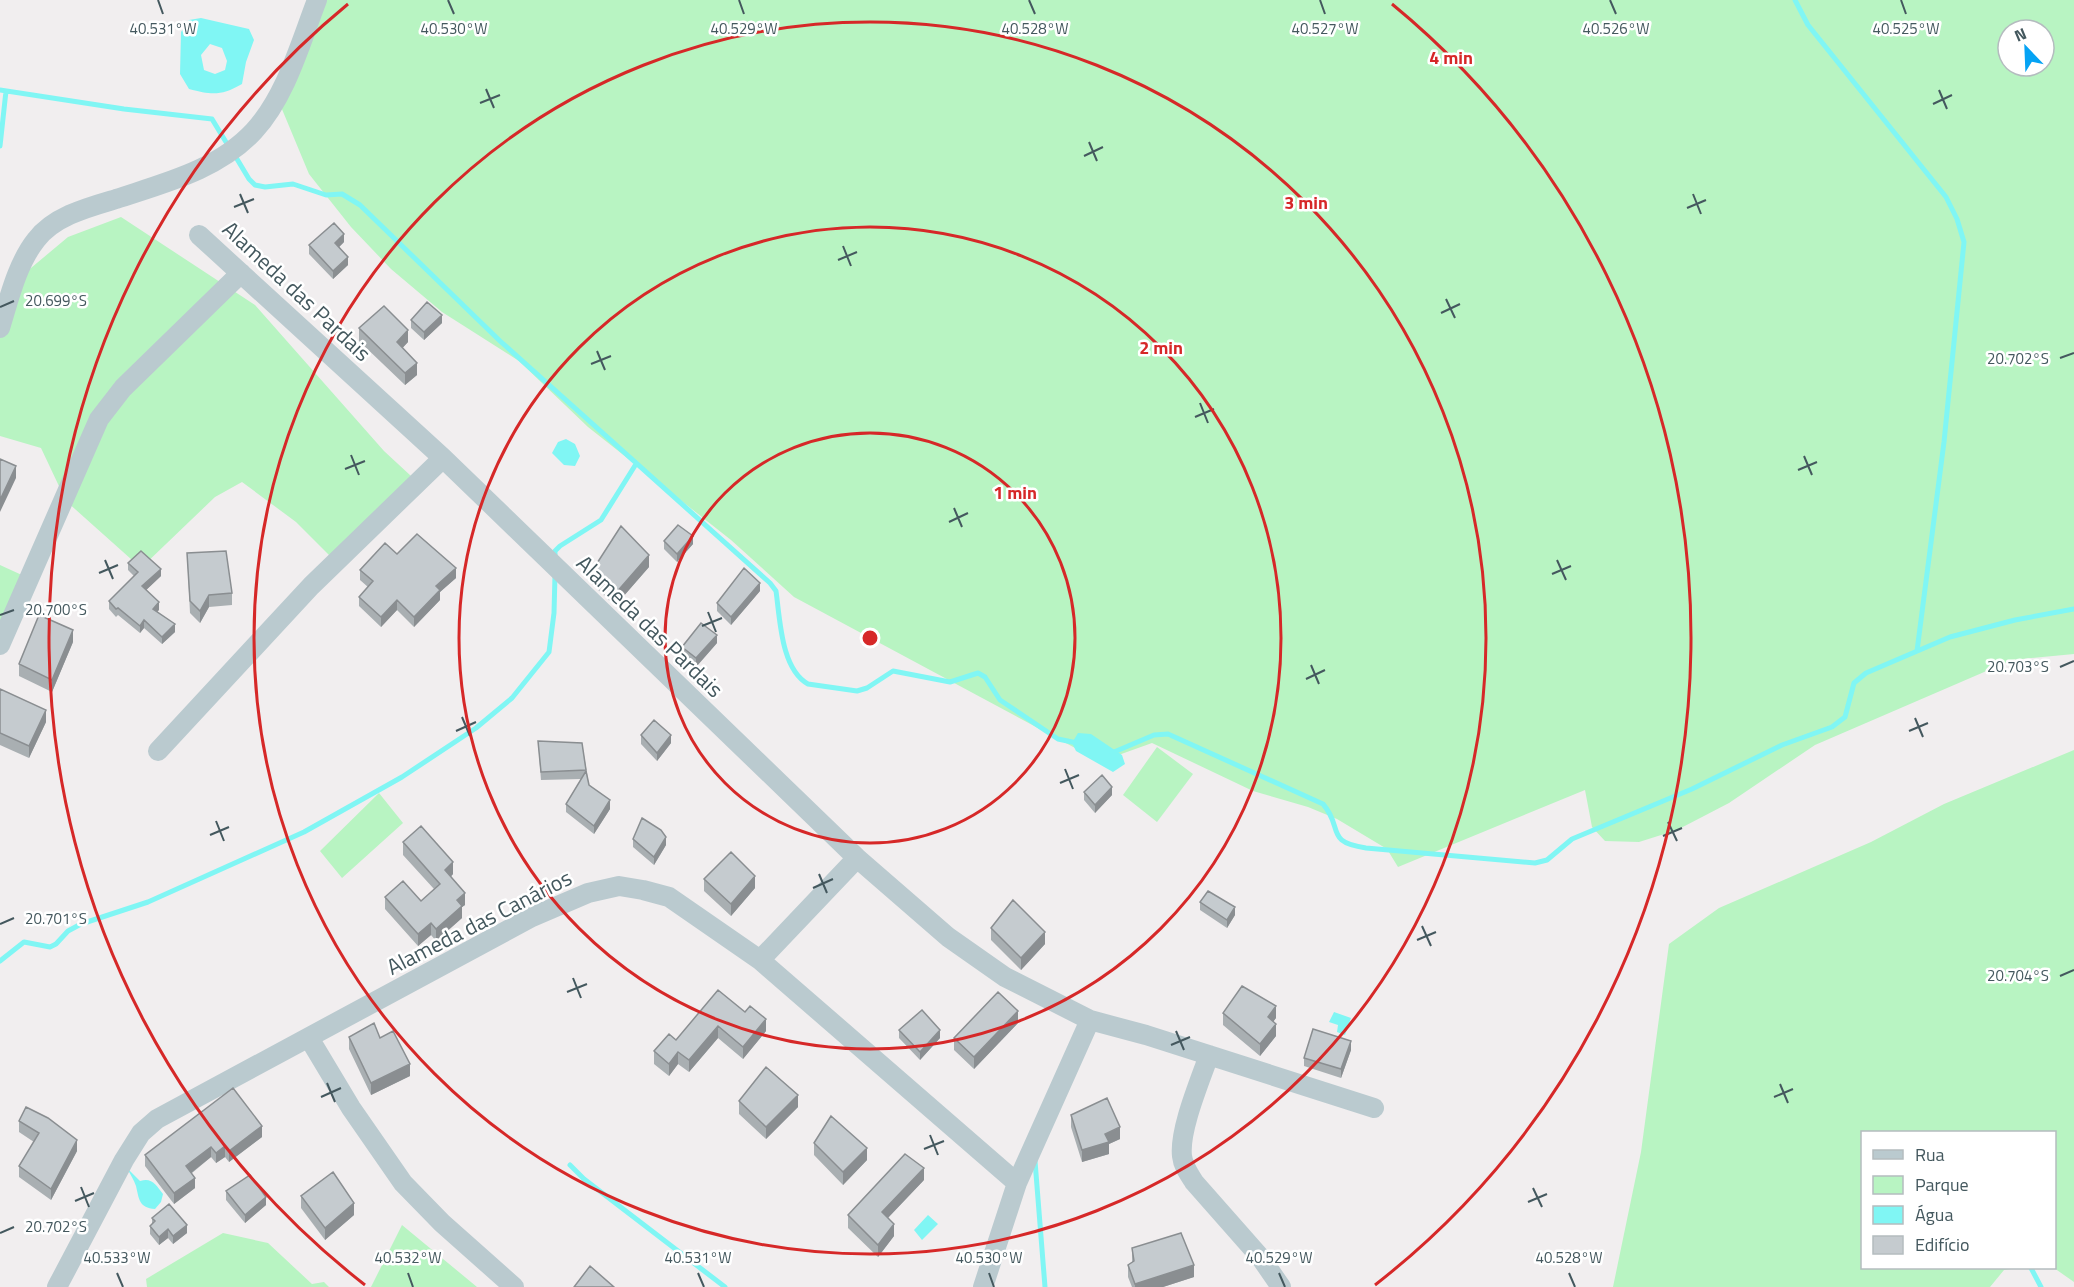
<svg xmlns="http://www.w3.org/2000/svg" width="2074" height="1287" font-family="'Titillium Web',sans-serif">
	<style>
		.green { fill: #b8f4c2; fill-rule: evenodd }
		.water { fill: #80f6f4; fill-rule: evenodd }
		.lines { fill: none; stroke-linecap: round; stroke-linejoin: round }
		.stream { stroke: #80f6f4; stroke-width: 5 }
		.street { stroke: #bacacf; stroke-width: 20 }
		.wall { fill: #a9afb2 }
		.shaded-wall { fill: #8a8e91 }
		.building { fill: #c5cbcf; stroke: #8a8e91; stroke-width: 1.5 }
		.ticks { fill: none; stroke: #44585e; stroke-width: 2 }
		.ring { fill: none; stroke: #d62828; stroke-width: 3 }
		.labels { text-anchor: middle; stroke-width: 5; stroke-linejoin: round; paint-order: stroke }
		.street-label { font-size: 22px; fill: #44585e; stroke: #fff }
		.ticks-label { font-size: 15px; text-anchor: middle; fill: #44585e; stroke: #fff; stroke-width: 5; stroke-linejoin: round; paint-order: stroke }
		.centre { fill: #d62828; stroke: #fff; stroke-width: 3 }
		.ring-label { font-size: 18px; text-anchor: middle; font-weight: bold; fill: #d62828; stroke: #fff; stroke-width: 5; stroke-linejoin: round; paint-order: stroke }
	</style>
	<rect width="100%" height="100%" fill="#f1eeef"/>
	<path class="green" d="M313 0H2074V654L2012 660 1815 745 1729 803 1677 830 1639 842 1605 841 1592 827 1585 790 1398 867 1387 849 1337 819 1308 807 1253 791 1152 743 1113 757 1090 756 794 597 731 540 588 427 519 361 442 312 391 269 351 227 309 174 279 102ZM2008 30H2044V66H2008Z
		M121 217 255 305 384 451 424 488 333 559 296 522 242 482 215 497 141 568 66 501 41 448 0 436V328L25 273 68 237Z
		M0 565 24 576 0 628Z
		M1157 747 1193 774 1157 822 1123 795Z
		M2074 750V1282L2054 1268V1132H1862V1268H2018L2004 1270 1990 1287H1613L1641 1152 1669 944 1719 908 1871 842 1944 804Z
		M379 793 403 823 342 878 320 851Z
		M402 1225 477 1287H371Z
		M223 1233 268 1243 312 1284 324 1282 329 1287H147L146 1279Z"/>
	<path class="water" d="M201 18 249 29 254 40 246 62 242 84C221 96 212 95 189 89L180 74 181 32 189 20ZM210 44 222 48 227 61 225 70 215 74 204 70 201 55Z
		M566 439 575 444 580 456 575 466 564 465 552 453 558 442Z
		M1078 733 1091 734 1122 755 1125 764 1113 772 1076 751 1072 743Z
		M1334 1012 1351 1018 1345 1035 1337 1032 1338 1025 1329 1022Z
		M127 1168 140 1181C152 1177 156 1185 163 1194L161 1202 155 1209C139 1208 139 1199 136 1186 134 1180 130 1174 127 1168Z
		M928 1215 938 1224 922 1240 914 1230Z"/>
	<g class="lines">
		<path class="stream" d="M1795 0 1808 25 1946 197 1957 219 1964 242 1944 442 1917 651
			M0 90 124 109 212 119 229 147
			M0 146 6 91
			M234 154 249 179 255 185 265 187 293 184 326 195 342 194 360 205 500 341 770 583 776 591C780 619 781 669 808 684L857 691 867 688 893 671 950 682 978 673 985 677 1000 700 1058 739 1077 743
			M555 560V551L560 546 601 520 636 464
			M1109 751 1114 752 1154 735 1168 734 1323 804C1344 828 1324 842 1366 848L1535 863 1547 860 1572 839 1692 789 1782 745 1832 727 1845 717 1854 683 1866 673 1950 637 2015 620 2074 609
			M0 961 24 942 50 947 56 944 68 931 81 924 148 902 304 832 402 777 476 728 512 698 549 652 554 613 555 575
			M1035 1161 1045 1287
			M570 1165 584 1179 725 1287
			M2031 1268 2041 1287"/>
		<path class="street" d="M199 235 443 458 857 858 948 937 1005 977 1090 1020
			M0 328C9 299 17 264 36 240 54 216 89 207 116 199 164 183 218 170 254 131 286 96 300 44 317 0
			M0 645 99 419 123 388 241 273
			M158 751 311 586 443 458
			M760 960 857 858
			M309 1038 351 1108 403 1183 442 1223 514 1287
			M1209 1055C1200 1081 1179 1130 1182 1156 1183 1166 1189 1174 1194 1182L1261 1258 1281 1287
			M57 1287 124 1160 141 1133 157 1119 532 917 588 893 619 886 643 890 669 897 760 960 1017 1183
			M983 1287 1017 1183 1090 1020 1146 1035 1374 1108"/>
	</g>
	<path class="wall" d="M344 242 339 247 348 265 333 279 309 254V245Z
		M411 320 442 323 424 340 411 328Z
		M359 328 408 342 402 348 417 375 405 385 359 341Z
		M664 541 693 544 677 562 664 549Z
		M187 553 232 593V605L209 607 200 623 190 613Z
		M397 554 456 578 440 592V600L414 627 397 610 381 627 359 606V597L368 587 360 580V570Z
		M128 563 161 576 146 590 159 610 157 611 175 632 162 644 144 628 140 633 118 615 116 617 109 609V601L134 576 128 570Z
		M649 567 615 606 592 584V571Z
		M760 591 731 625 717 611V603Z
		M73 642 52 692 19 676V664Z
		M717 643 696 667 682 656V647Z
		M0 689 46 722 29 758 0 745Z
		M641 735 671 743 657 761 641 744Z
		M538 741 582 743 589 785 610 809 594 834 566 812V804L582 779 541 780Z
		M1084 792 1112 795 1095 813 1084 800Z
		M633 839 666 845 654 865 633 847Z
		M403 842 453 874 451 877 465 905 462 907V918L436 941 431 935 418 946 385 909V897L421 901 434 889 403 855Z
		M704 879 755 888 731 916 704 891Z
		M1200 902 1235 915 1227 928 1200 910Z
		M991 928 1045 944 1021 970 991 940Z
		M718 990 766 1031 743 1059 718 1038 689 1072 678 1064 669 1076 654 1064V1051L676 1040Z
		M1223 1013 1276 1018 1273 1021 1276 1036 1260 1056 1223 1025Z
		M1018 1023 974 1069 954 1050V1038Z
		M899 1030 940 1038 920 1060 899 1038Z
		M349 1037 380 1038 410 1076 371 1095 349 1049Z
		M1351 1050 1341 1078 1304 1066V1058Z
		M739 1101 798 1107 766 1139 739 1114Z
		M1071 1115 1120 1139 1109 1144V1154L1082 1162 1071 1127Z
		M19 1121 77 1151 51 1200 19 1177V1166L34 1142 19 1132Z
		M262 1137 229 1162 225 1157 216 1163 211 1157 192 1173 195 1188 174 1204 145 1166V1155Z
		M814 1143 867 1160 843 1185 814 1155Z
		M924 1180 888 1218 894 1236 878 1257 848 1228V1215Z
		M226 1191 266 1205 245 1223 226 1200Z
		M301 1196 354 1215 325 1240 301 1208Z
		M152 1218 187 1233 173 1244 168 1238 159 1245 150 1234V1226L152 1224Z
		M1132 1248 1194 1277 1163 1287H1132L1128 1277V1265L1132 1262Z"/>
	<path class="shaded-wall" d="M344 234V242L335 251V243Z
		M348 257V265L333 279V271Z
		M442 315V323L424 340V332Z
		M408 330V342L397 354V342Z
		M417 363V375L405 385V373Z
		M16 466V478L0 512V500Z
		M693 536V544L677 562V554Z
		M649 555V567L615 606V594Z
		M456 568V578L440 592V600L414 627V617L436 586Z
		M161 569V576L142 594V586Z
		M760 583V591L731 625V617Z
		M209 595V607L200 623V611Z
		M397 600V610L381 627V617Z
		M159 602V610L153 616V609Z
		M144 620V628L140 633V626Z
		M175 624V632L162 644V637Z
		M73 630V642L52 692V680Z
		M717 635V643L696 667V658Z
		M46 710V722L29 758V746Z
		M671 735V743L657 761V753Z
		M1112 787V795L1095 813V805Z
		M610 800V809L594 834V826Z
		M666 837V845L654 865V857Z
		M453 862V874L445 882V870Z
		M755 876V888L731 916V904Z
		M465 893V905L462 907V918L436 941V929L457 900Z
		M1235 907V915L1227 928V920Z
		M431 923V935L418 946V934Z
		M1045 932V944L1021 970V958Z
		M1276 1006V1018L1268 1029V1017Z
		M1018 1011V1023L974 1069V1057Z
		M766 1019V1031L743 1059V1047Z
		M1276 1024V1036L1260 1056V1044Z
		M718 1026V1038L689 1072V1060Z
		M940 1030V1038L920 1060V1052Z
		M1351 1041V1050L1341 1078V1069Z
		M678 1052V1064L669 1076V1064Z
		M410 1064V1076L371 1095V1083Z
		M798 1095V1107L766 1139V1127Z
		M262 1126V1137L229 1162V1151Z
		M1120 1127V1139L1109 1144V1154L1082 1162V1150L1105 1134Z
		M77 1140V1151L51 1200V1189Z
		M225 1146V1157L216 1163V1153Z
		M211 1147V1157L186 1177V1166Z
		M867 1148V1160L843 1185V1172Z
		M924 1168V1180L882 1224V1212Z
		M195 1178V1188L174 1204V1193Z
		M266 1197V1205L245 1223V1215Z
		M354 1203V1215L325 1240V1228Z
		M894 1224V1236L878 1257V1245Z
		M187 1225V1233L173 1244V1236Z
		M168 1229V1238L159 1245V1237Z
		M1194 1265V1277L1163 1287H1135V1284Z"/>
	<path class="building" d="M334 223 344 234 335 243 348 257 333 271 309 245Z
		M427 302 442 315 424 332 411 320Z
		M384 306 408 330 397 342 417 363 405 373 359 328Z
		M0 459 16 466 0 500Z
		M678 525 693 536 677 554 664 541Z
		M621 526 649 555 615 594 592 571Z
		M417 534 456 568 436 586 440 590 414 617 397 600 381 617 359 597 373 581 360 570 385 543 397 554Z
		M141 551 161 569 142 586 159 602 153 609 175 624 162 637 144 620 140 626 118 608 116 609 109 601 138 572 128 563Z
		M226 551 232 593 209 595 200 611 190 601 187 553Z
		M744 568 760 583 731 617 717 603Z
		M39 615 73 630 52 680 19 664Z
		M701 623 717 635 696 658 682 647Z
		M0 689 46 710 29 746 0 733Z
		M654 720 671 735 657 753 641 735Z
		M538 741 582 743 586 770 541 772Z
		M586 771 589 785 610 800 594 826 566 804Z
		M1102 775 1112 787 1095 805 1084 792Z
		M642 818 661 830 666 837 654 857 633 839Z
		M421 826 453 862 445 870 465 893 457 900 462 906 436 929 431 923 418 934 385 897 403 881 421 901 440 884 403 842Z
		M731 852 755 876 731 904 704 879Z
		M1208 891 1235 907 1227 920 1200 902Z
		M1013 900 1045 932 1021 958 991 928Z
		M1242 986 1276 1006 1268 1017 1276 1024 1260 1044 1223 1013Z
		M718 990 745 1012 750 1006 766 1019 743 1047 718 1026 689 1060 678 1052 669 1064 654 1051 669 1034 676 1040Z
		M998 992 1018 1011 974 1057 954 1038Z
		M922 1010 940 1030 920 1052 899 1030Z
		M374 1023 380 1038 393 1031 410 1064 371 1083 349 1037Z
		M1313 1029 1351 1041 1341 1069 1304 1058Z
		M766 1067 798 1095 766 1127 739 1101Z
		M233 1088 262 1126 229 1151 225 1146 216 1153 211 1147 186 1166 195 1178 174 1193 145 1155Z
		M1107 1098 1120 1127 1105 1134 1109 1142 1082 1150 1071 1115Z
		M26 1107 48 1118 77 1140 51 1189 19 1166 39 1133 19 1121Z
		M831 1116 867 1148 843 1172 814 1143Z
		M905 1154 924 1168 882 1212 894 1224 878 1245 848 1215Z
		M333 1172 354 1203 325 1228 301 1196Z
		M250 1175 266 1197 245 1215 226 1191Z
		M169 1204 187 1225 173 1236 168 1229 159 1237 150 1226 155 1221 152 1218Z
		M1181 1233 1194 1265 1135 1284 1128 1265 1134 1261 1132 1248Z
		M590 1266 614 1287H574Z"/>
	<path class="ticks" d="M158 0 163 14M448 0 454 14M739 0 744 14M1029 0 1035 14M1320 0 1325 14M1610 0 1616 14M1901 0 1906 14M486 89 494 108M1939 90 1947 109M480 103 500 95M1933 104 1952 95M1089 142 1097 161M1084 156 1103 147M240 194 248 213M1693 194 1701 214M234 207 254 199M1687 208 1706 200M843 246 851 266M838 260 857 252M1446 299 1455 318M0 307 14 301M1441 313 1460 304M597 351 605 370M2060 358 2074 353M591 364 611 356M1200 403 1208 423M1195 417 1214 409M351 455 359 475M1804 456 1812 475M345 469 365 461M1798 470 1817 462M954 508 962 527M949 522 968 513M105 560 113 579M1557 560 1566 580M99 573 118 565M1552 574 1571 566M708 612 716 632M0 615 14 610M702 626 722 618M1311 665 1319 684M2060 667 2074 661M1306 679 1325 670M462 717 470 736M1915 718 1923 737M456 731 476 722M1909 731 1928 723M1065 769 1073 789M1060 783 1079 775M216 821 224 841M1668 822 1677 841M210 835 229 827M1663 836 1682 828M819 874 827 893M813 888 833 879M0 924 14 918M1422 926 1431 946M1417 940 1436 932M2060 976 2074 970M573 978 581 998M567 992 587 984M1176 1031 1184 1050M1171 1045 1190 1037M327 1083 335 1102M1780 1084 1788 1103M321 1097 341 1088M1774 1097 1793 1089M930 1135 938 1155M924 1149 944 1141M81 1187 89 1207M1533 1188 1542 1207M75 1201 94 1193M1528 1202 1547 1194M0 1233 14 1227M117 1273 123 1287M408 1273 413 1287M698 1273 704 1287M989 1273 994 1287M1279 1273 1285 1287M1569 1273 1575 1287"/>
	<g class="ring">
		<circle cx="870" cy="638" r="205"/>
		<circle cx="870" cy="638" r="411"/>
		<circle cx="870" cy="638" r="616"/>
		<path d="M365 1285A821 821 0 0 1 348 4M1392 4A821 821 0 0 1 1375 1285"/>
	</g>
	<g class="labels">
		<g class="street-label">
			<text transform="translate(297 291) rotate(43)" y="8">Alameda das Pardais</text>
			<text transform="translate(650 626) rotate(44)" y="8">Alameda das Pardais</text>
			<text transform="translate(479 922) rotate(-27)" y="8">Alameda das Canários</text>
		</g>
	</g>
	<g class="ticks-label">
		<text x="163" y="34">40.531°W</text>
		<text x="454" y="34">40.530°W</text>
		<text x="744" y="34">40.529°W</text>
		<text x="1035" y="34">40.528°W</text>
		<text x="1325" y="34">40.527°W</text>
		<text x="1616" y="34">40.526°W</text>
		<text x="1906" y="34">40.525°W</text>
		<text x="56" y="306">20.699°S</text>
		<text x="2018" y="364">20.702°S</text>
		<text x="56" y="615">20.700°S</text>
		<text x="2018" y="672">20.703°S</text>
		<text x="56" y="924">20.701°S</text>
		<text x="2018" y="981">20.704°S</text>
		<text x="56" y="1232">20.702°S</text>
		<text x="117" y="1263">40.533°W</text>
		<text x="408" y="1263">40.532°W</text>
		<text x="698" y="1263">40.531°W</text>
		<text x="989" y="1263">40.530°W</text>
		<text x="1279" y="1263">40.529°W</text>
		<text x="1569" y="1263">40.528°W</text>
	</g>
	<circle cx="870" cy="638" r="9" class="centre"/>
	<g class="ring-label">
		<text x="1451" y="64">4 min</text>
		<text x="1306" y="209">3 min</text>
		<text x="1161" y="354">2 min</text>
		<text x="1015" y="499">1 min</text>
	</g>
	<rect x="1861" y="1131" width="195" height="138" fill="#ffffff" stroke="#b4bcbf" stroke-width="1.5"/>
	<rect x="1873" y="1150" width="30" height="9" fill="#bacacf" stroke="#b4bcbf" stroke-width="1.5"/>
	<text x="1915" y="1161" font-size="18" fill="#44585e">Rua</text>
	<rect x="1873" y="1176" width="30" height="18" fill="#b8f4c2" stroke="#b4bcbf" stroke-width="1.5"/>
	<text x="1915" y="1191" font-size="18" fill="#44585e">Parque</text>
	<rect x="1873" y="1206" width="30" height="18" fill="#80f6f4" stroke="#b4bcbf" stroke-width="1.5"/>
	<text x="1915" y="1221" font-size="18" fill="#44585e">Água</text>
	<rect x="1873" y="1236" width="30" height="18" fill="#c5cbcf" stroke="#b4bcbf" stroke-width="1.5"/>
	<text x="1915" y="1251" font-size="18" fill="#44585e">Edifício</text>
	<g transform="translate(2026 48) rotate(337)"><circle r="28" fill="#ffffff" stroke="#b4bcbf" stroke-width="1.5"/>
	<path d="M0-4.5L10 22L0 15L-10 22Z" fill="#05a3f4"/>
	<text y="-9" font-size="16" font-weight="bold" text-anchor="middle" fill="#44585e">N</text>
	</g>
</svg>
